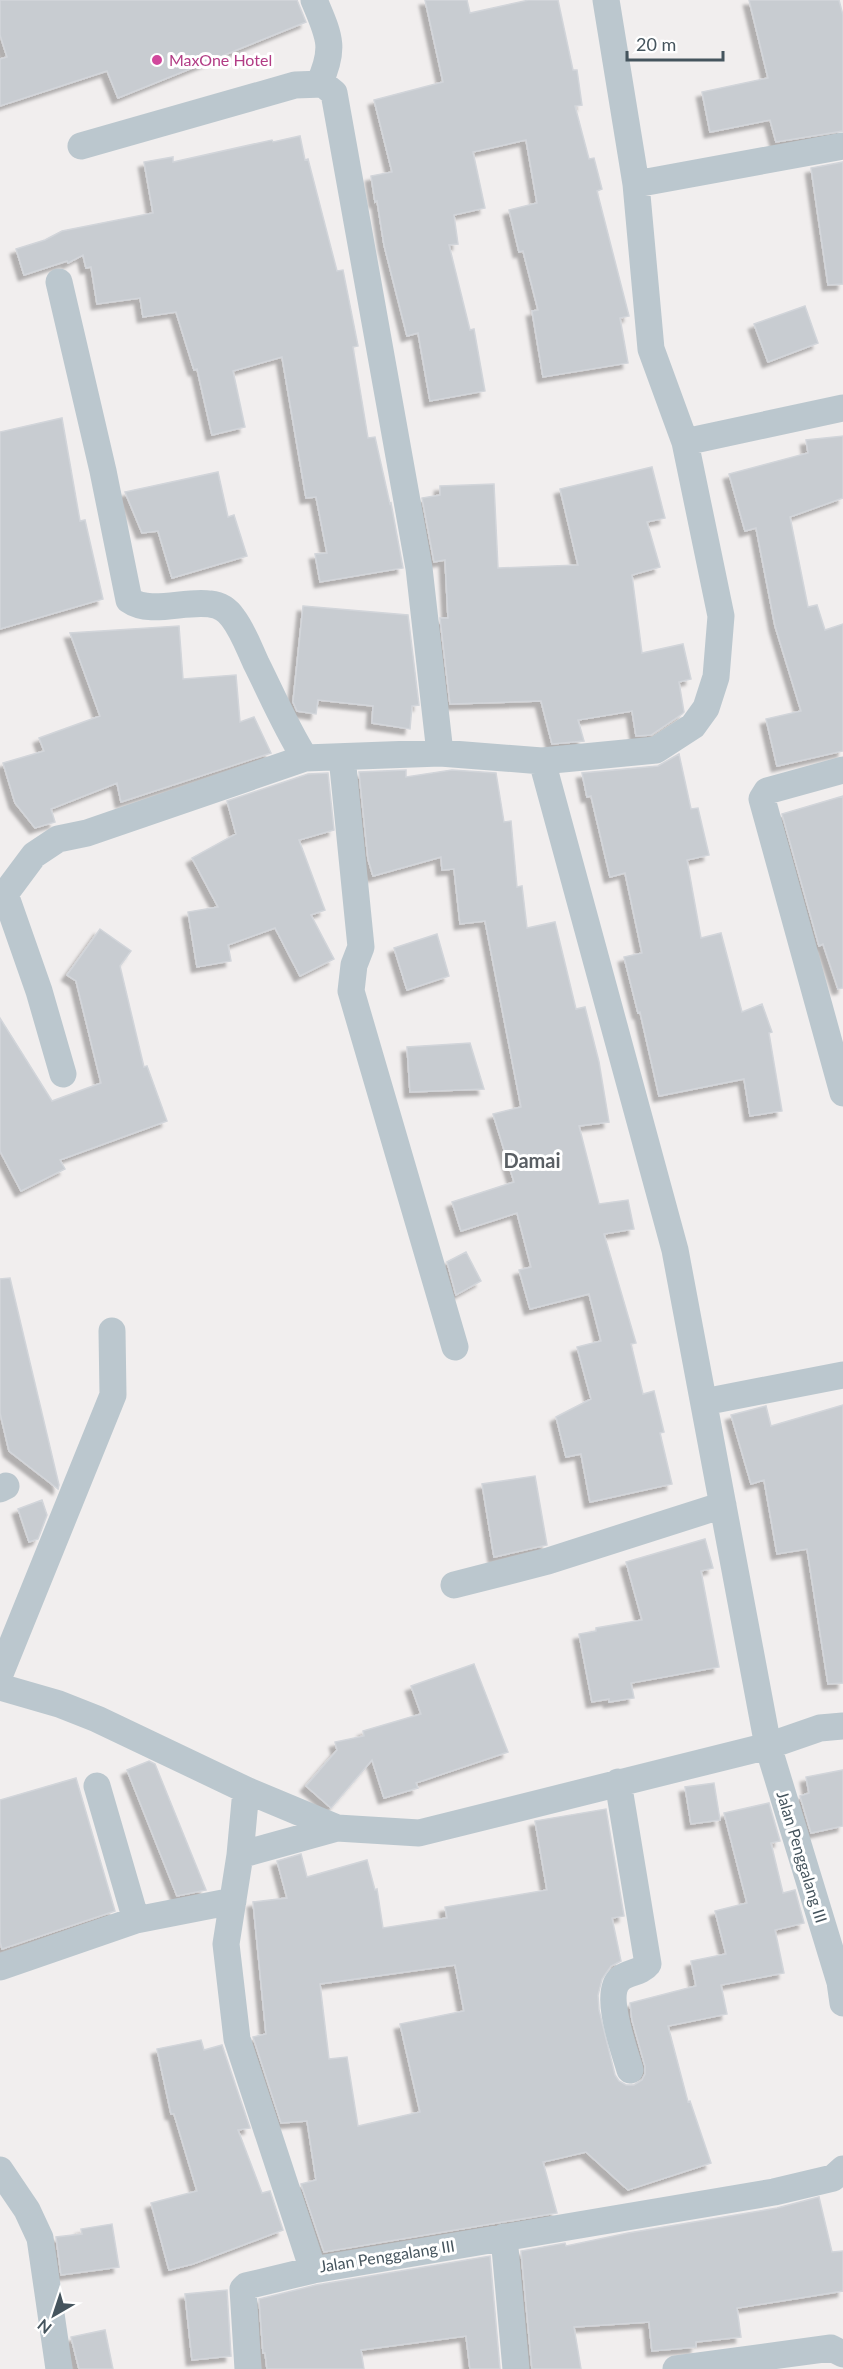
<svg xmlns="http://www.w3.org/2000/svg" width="843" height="2369" font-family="Lato,sans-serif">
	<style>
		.building { fill: #c8ccd1; stroke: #d2d5da; stroke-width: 1.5; fill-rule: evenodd; filter: url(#shadow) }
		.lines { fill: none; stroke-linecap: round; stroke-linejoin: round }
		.street { stroke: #bbc7ce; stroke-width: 27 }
		.hotel-dot { fill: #d1479c; stroke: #fff; stroke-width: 2 }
		.labels { text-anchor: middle; stroke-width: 6; stroke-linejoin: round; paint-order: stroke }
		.hotel-label { font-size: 16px; fill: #b23c85; stroke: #fff; text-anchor: start }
		.street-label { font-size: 16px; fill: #45545d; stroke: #fff }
		.quarter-label { font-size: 20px; font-weight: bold; fill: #5a5f64; stroke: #fff }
	</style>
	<defs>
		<filter id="shadow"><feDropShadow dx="-5.5" dy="5.5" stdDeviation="1.5" flood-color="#0004"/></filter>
	</defs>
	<rect width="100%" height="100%" fill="#f1eeee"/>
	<path class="building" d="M0 0H297L306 22 118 98 107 71 0 106V59L7 57 0 35Z
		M425 0H467L470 13 529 0H558L573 70H577L582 105 575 106 589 159 594 158 602 189 597 191 629 316 620 318 628 363 543 377 532 311 538 310 523 251 519 252 509 210 537 203 526 140 473 152 485 208 454 215 458 244 449 245 470 330 474 329 485 391 430 401 418 333 407 336 384 245 377 201 375 202 371 176 392 172 374 100 443 82Z
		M749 0H839L843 15V131L776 142 770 120 710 132 702 92 768 78Z
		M300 136 305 160 308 159 337 271 343 270 358 346 353 347 368 438 375 437 390 504 391 503 403 568 320 582 315 554 327 553 316 497 306 498 282 357 233 371 245 427 212 435 197 369 194 370 176 312 143 317 140 298 97 304 91 267 86 268 83 255 68 263 67 261 24 275 16 249 45 240 62 231 153 213 144 162 173 157V162L272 140 273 142Z
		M843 162V284L828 285 811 168Z
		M805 306 818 343 768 362 754 324Z
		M62 418 80 521 85 520 103 599 0 629V432Z
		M843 436V498L790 517 808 607 817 605 825 630 843 624V751L777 766 766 719 801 711 775 626 756 528 745 531 729 474 808 453 806 440Z
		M652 467 665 518 647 522 660 567 632 575 642 653 683 644 691 679 679 682 684 712 682 714 651 735 636 736 632 711 578 720 584 741 552 744 541 701 450 704 440 618H448L445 560 434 562 422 498 440 495V486L494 484 498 568 578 565 560 489Z
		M218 472 228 517 234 515 247 556 172 578 158 531 142 533 125 492Z
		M303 606 408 615 419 705 412 706 410 729 372 723 373 706 318 700 316 714 297 711 293 702Z
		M179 626 183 679 236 675 240 722 254 717 271 753 121 802 117 783 51 809 55 822 35 828 15 803 3 763 44 751 39 738 100 716 70 633Z
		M679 754 691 809 698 808 709 855 687 860 701 938 721 933 742 1012 762 1004 772 1032 769 1033 782 1111 750 1116 744 1079 659 1096 640 1012 638 1013 624 957 642 953 625 873 610 877 591 796 587 797 582 773 658 766Z
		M406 770V777L452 770 496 773 504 822 511 821 517 887 522 886 527 928 555 922 576 1009 585 1007 599 1062 609 1122 579 1126 599 1204 628 1200 634 1229 604 1234 636 1343 631 1344 643 1394 654 1391 664 1432 660 1433 672 1484 590 1502 581 1454 566 1457 556 1417 591 1399 577 1347 601 1341 589 1294 530 1309 519 1270 531 1267 517 1213 461 1231 452 1202 514 1182 493 1114 521 1107 485 921 460 924 454 869 442 870 441 857 373 876 368 859 359 772Z
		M328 773 334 830 299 840 325 910 311 915 334 959 300 976 275 928 228 945 231 961 197 967 188 912 218 907 192 858 236 834 227 801 308 774Z
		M843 796V988L838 989 823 944 819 946 782 814Z
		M100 929 131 951 120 966 144 1067 147 1066 167 1121 60 1160 65 1169 21 1191 0 1151V1018L52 1101 101 1083 76 981 67 975Z
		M437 934 449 976 407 990 394 948Z
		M470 1043 484 1089 410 1092 407 1047Z
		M466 1252 481 1281 456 1295 447 1262Z
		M10 1278 59 1485 58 1489 9 1451 0 1413V1279Z
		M843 1405V1683L828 1684 807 1549 777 1554 764 1480 751 1484 731 1415 766 1406 771 1426Z
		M535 1476 547 1545 494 1557 482 1484Z
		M42 1500 47 1515 38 1539 29 1542 18 1509Z
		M705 1539 713 1568 701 1571 719 1667 631 1683 634 1698 609 1702V1699L592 1702 579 1634 596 1631V1628L642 1620 626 1562Z
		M474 1664 508 1752 416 1783 418 1788 384 1798 372 1760 331 1808 306 1786 337 1750 335 1742 364 1736 363 1731 421 1714 411 1686Z
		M149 1761 155 1764 206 1890 177 1896 127 1770Z
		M843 1770V1826L811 1833 800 1796 809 1793 806 1777Z
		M76 1778 115 1911 2 1949 0 1942V1800Z
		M714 1783 720 1820 691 1824 685 1787Z
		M769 1803 780 1841 771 1843 783 1893 795 1890 804 1923 775 1930 784 1973 721 1985 727 2014 668 2026 688 2102 690 2101 711 2163 628 2190 586 2152 543 2162 557 2213 324 2252 301 2184 316 2180 307 2121 281 2123 253 2037 266 2034 253 1902 287 1898 277 1861 301 1854 307 1877 367 1860 375 1890 377 1889 383 1928 447 1918 445 1907 547 1890 535 1821 606 1809 624 1916 612 1918 621 1961 611 1966 602 1979 598 1995 599 2010 615 2075 619 2081 626 2085H634L642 2080 645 2074V2066L632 2020 630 2003 696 1986 691 1961 726 1954 715 1911 747 1903 724 1813ZM455 1965 464 2011 400 2024 420 2112 358 2126 347 2057 329 2059 320 1984Z
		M201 2040 204 2050 222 2045 250 2128 238 2130 262 2193 270 2191 283 2230 193 2264 169 2270 151 2203 197 2191 174 2114H171L157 2049Z
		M819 2197 832 2252 843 2251V2291L737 2308 741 2337 696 2342V2347L652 2351 649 2322 574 2327 581 2369H532L521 2251 565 2243 566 2246 628 2233 777 2208Z
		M112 2224 119 2267 61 2275 56 2237 82 2234 81 2229Z
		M490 2256 500 2369H470L466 2336 361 2350 364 2369H267L265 2353H263L259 2299 316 2285Z
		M227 2290 231 2356 192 2360 185 2294Z
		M105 2330 113 2369H79L71 2337Z"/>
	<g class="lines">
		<path class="street" d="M314 0C329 36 336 47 319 84
			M81 146 295 85 323 84 334 93 419 568 440 753
			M636 184 843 146
			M59 282 103 471 129 600C150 615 185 600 210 604 220 605 227 609 233 618 243 631 249 648 256 663 272 695 286 728 305 758L440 753 542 761 656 750 693 726 706 708 716 677 721 616 685 442 651 349 636 184 606 0
			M685 442 843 408
			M342 757 361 947 354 965 351 991 455 1347
			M542 761 675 1250 768 1746 840 1982 843 2003
			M843 770 767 791 762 799 843 1093
			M63 1074 39 991 5 894 34 855 58 839 87 833 305 758
			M704 1402 843 1375
			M0 1489 6 1486
			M454 1585 548 1561 723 1505
			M0 1674 113 1395 112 1331
			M0 1687 59 1704 97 1719 246 1790 337 1828 419 1833 768 1746 820 1728 843 1726
			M618 1782 648 1964C641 1973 628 1972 620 1979 603 1994 625 2052 630 2070
			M97 1786 136 1920
			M246 1790 240 1855 226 1944 237 2039 313 2270
			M240 1855 337 1828
			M0 1967 136 1920 233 1901
			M0 2170 27 2210 40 2238 59 2369
			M504 2237 516 2369
			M248 2369 243 2289 246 2286 313 2270 774 2192 833 2178 843 2169
			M676 2369 831 2348 843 2354"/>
	</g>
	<circle class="hotel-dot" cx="157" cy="60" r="6"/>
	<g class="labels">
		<g class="hotel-label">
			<text x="169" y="66">MaxOne Hotel</text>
		</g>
		<g class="street-label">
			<text transform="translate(802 1857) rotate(73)" y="6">Jalan Penggalang III</text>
			<text transform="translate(387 2256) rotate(-9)" y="6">Jalan Penggalang III</text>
		</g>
		<g class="quarter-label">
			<text x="532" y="1168">Damai</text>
		</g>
	</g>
	<g transform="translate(54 2315) rotate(219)" stroke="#ffffff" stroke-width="4.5" paint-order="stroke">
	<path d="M0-4.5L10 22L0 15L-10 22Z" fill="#45545d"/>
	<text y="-9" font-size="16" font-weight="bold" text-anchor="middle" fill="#45545d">N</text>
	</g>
	<path d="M627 51v9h96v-9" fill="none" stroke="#45545d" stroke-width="3"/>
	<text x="636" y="51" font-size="18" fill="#45545d" stroke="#ffffff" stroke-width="4.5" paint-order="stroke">20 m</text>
</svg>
